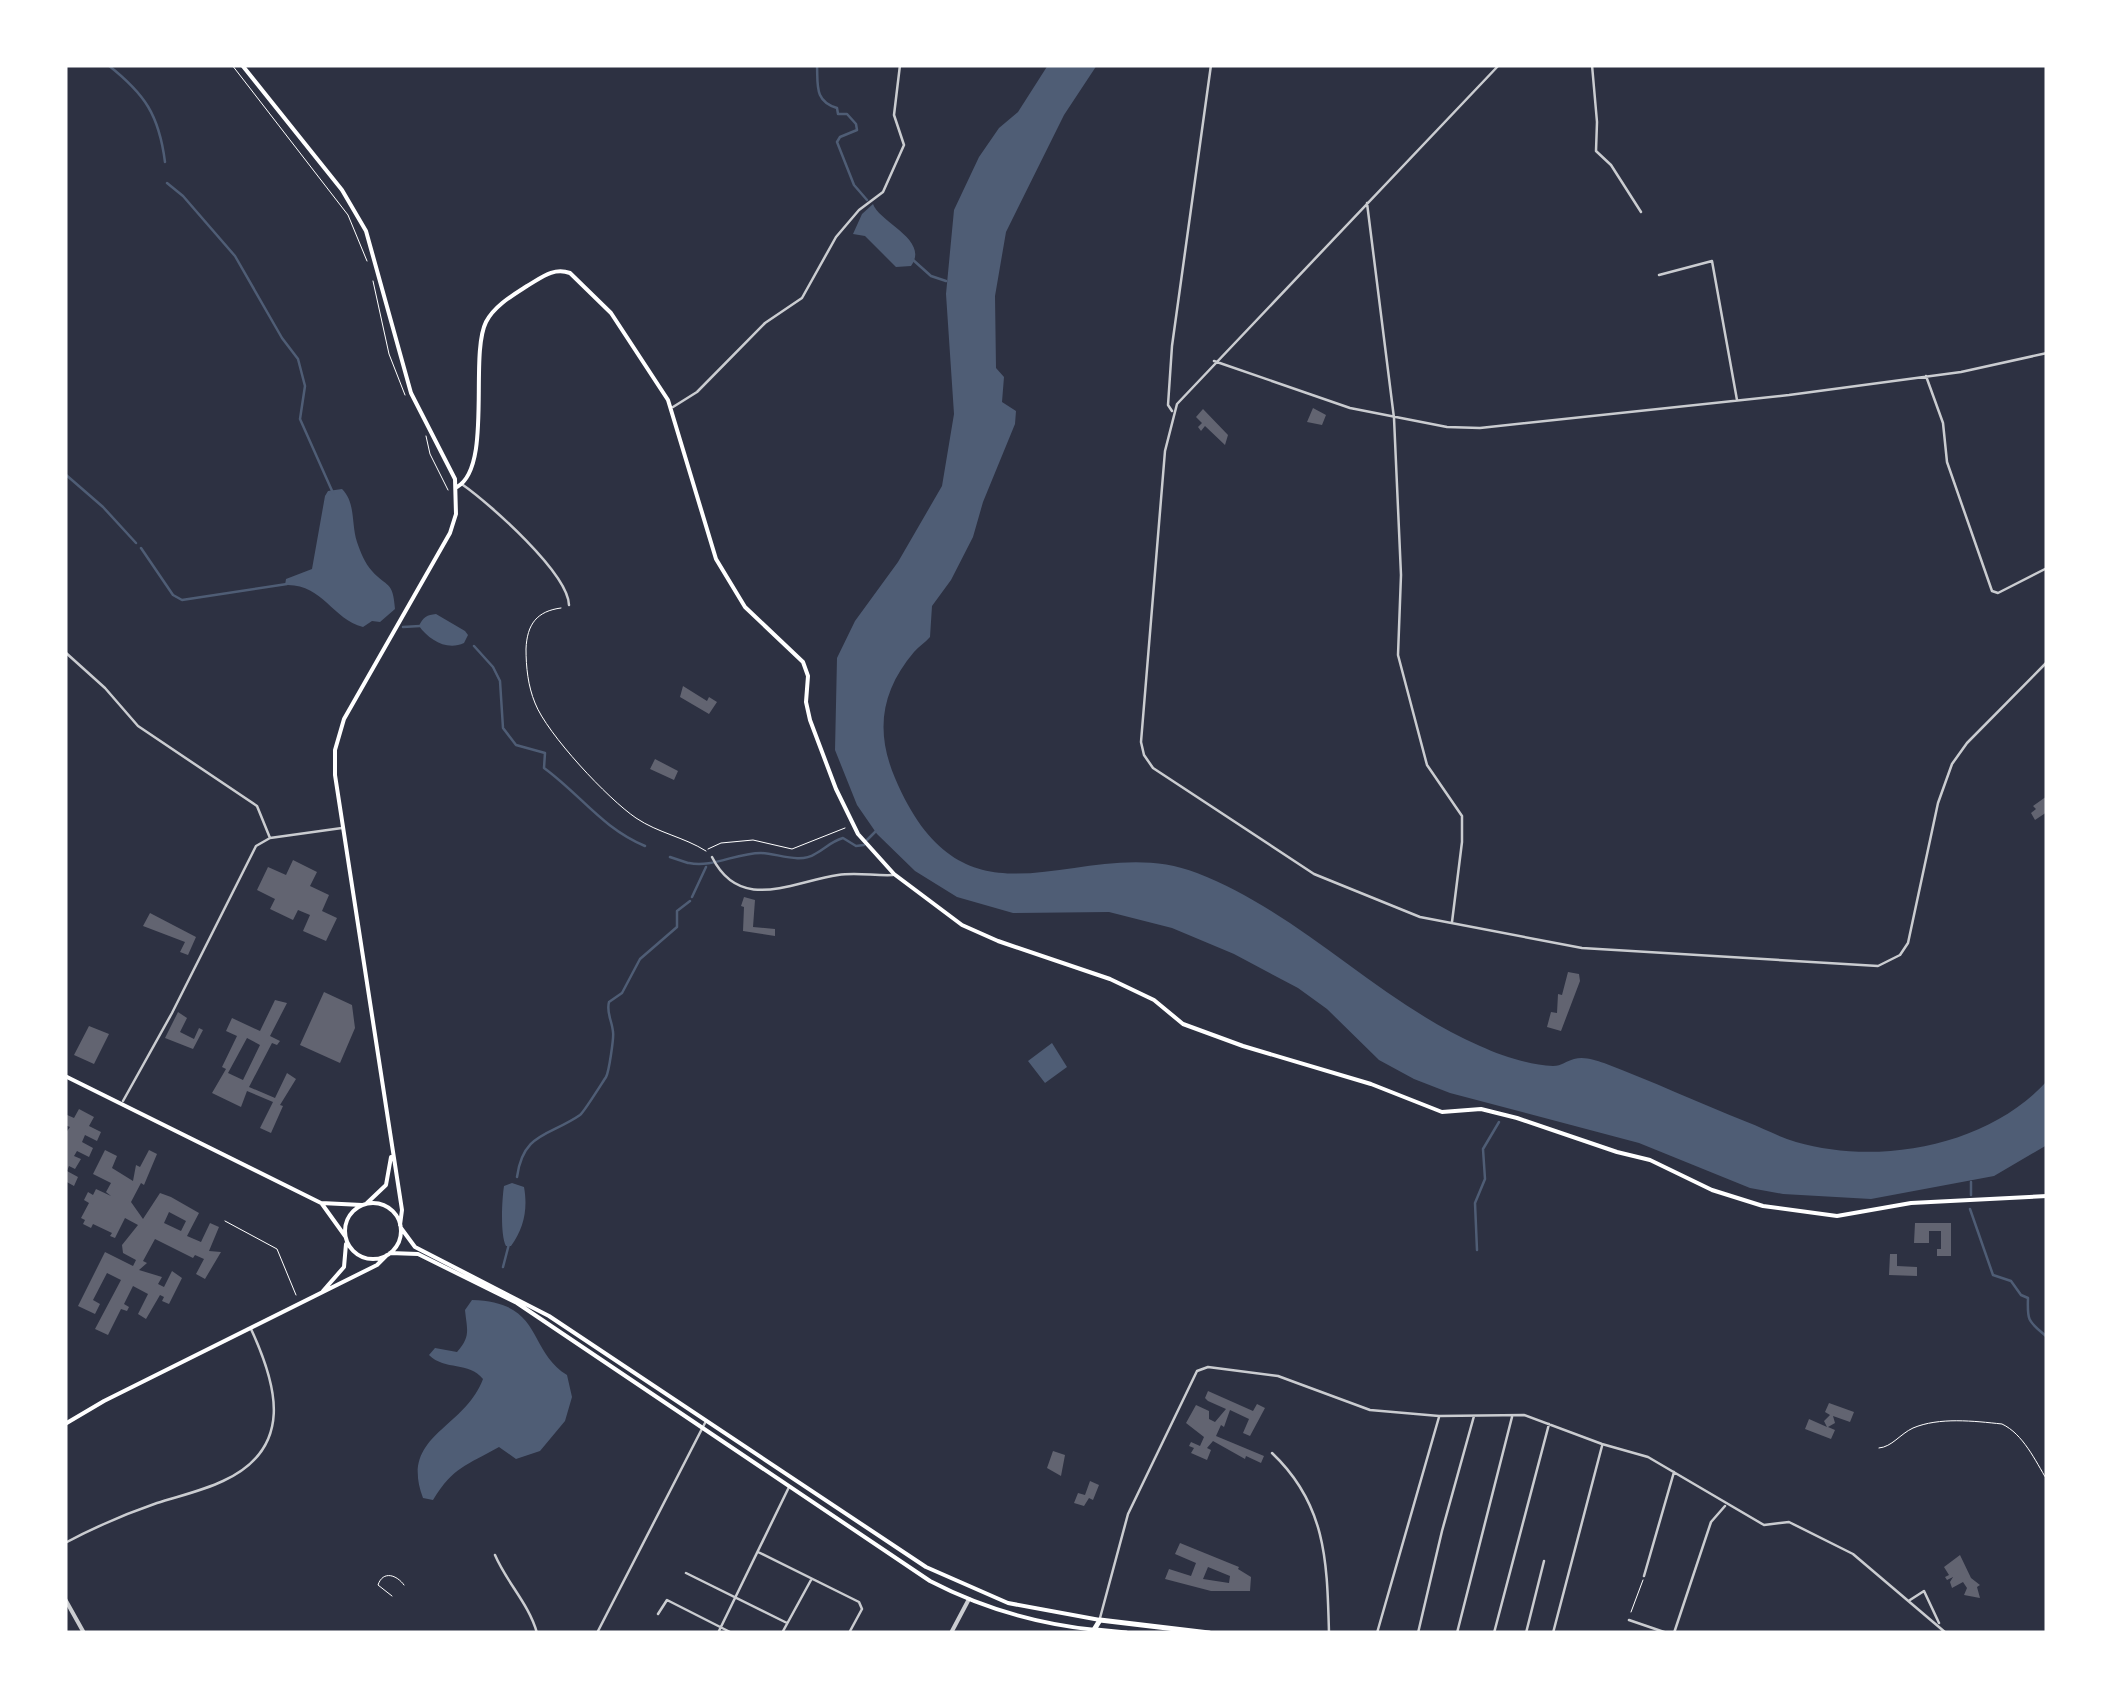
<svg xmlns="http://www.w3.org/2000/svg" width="2112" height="1698" font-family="'Work Sans',sans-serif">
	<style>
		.water { fill: #4f5d75 }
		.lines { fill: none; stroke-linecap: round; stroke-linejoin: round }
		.stream { stroke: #4f5d75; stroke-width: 2.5 }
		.building { fill: #626471; fill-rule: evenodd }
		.path { stroke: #fff; stroke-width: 1 }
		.minor { stroke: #caccd0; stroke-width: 2.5 }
		.tertiary { stroke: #caccd0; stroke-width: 4 }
		.secondary { stroke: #fff; stroke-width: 4 }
		.primary { stroke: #fff; stroke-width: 5 }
	</style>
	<rect width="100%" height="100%" fill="#2d3142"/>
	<path class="water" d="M1048 65H1097L1064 115 1006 232 995 296 996 368 1004 377 1002 402 1016 411 1015 424 983 502 973 537 951 580 932 606 930 637C925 643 919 646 914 652 881 691 875 731 895 778 968 950 1082 828 1197 873 1302 914 1377 1001 1480 1046 1502 1056 1529 1065 1553 1066 1562 1066 1566 1061 1574 1059 1584 1056 1595 1060 1604 1063 1652 1081 1699 1103 1747 1122 1763 1128 1779 1137 1796 1142 1879 1166 1988 1146 2047 1081V1145L1994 1176 1871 1199 1783 1194 1750 1188 1639 1143 1450 1093 1414 1079 1379 1060 1327 1009 1298 988 1234 954 1172 928 1109 912 1013 913 957 897 915 871 877 834 857 805 835 750 837 658 855 621 898 562 942 486 954 414 946 294 954 210 979 157 999 128 1018 112Z
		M873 204C880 223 930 240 911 266L896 267 865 236 853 234 862 214Z
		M342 489C356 503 351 524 357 542 360 551 365 564 372 571 387 588 393 580 395 609L380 622 372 621 363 627C332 619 322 583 285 585L286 579 312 569 325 496 328 491Z
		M436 614 465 631 468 635 464 643C447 651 429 640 419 626 423 617 427 615 436 614Z
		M1052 1043 1067 1067 1045 1083 1028 1061Z
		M512 1183 524 1187C528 1209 524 1228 511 1246H506C500 1235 502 1199 504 1186Z
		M472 1300C544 1302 526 1349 567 1375L572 1397 565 1421 540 1451 516 1459 499 1447C466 1466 454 1466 433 1500L423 1498C399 1435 464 1430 483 1379 469 1361 445 1371 429 1355L435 1348 457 1352C471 1336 467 1330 465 1310Z"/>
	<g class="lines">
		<path class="stream" d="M108 65C145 94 159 115 165 162
			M817 65C818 85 814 101 837 108L838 114H847L856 124 857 130 840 137 837 142 854 185 867 200
			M167 183 183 196 235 256 282 338 298 359 305 386 300 419 333 493
			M912 259 931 276 946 281
			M65 474 103 507 136 543
			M141 548 173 595 182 600 287 584
			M403 627 420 626
			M474 646 493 667 500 681 503 728 516 745 545 753 544 768C581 795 602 828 645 846
			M867 840 877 830
			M670 857 688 863
			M689 863C712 868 736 853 761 853 776 853 800 864 815 854 826 848 830 842 843 838L856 846 864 845
			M692 897 706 867
			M517 1177C523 1132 550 1136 580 1115 584 1112 602 1083 606 1077 609 1072 614 1037 613 1032 612 1020 606 1013 609 1002L622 993 640 959 677 927V911L690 901
			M1971 1182V1195
			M1970 1209 1993 1275 2011 1281 2021 1295 2028 1298C2027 1323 2029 1321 2047 1337
			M1477 1250 1475 1203 1485 1179 1483 1149 1499 1122
			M503 1267 509 1244"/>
	</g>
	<path class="building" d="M1313 408 1326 415 1322 425 1307 422Z
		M1203 409 1228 435 1225 445 1205 426 1201 431 1198 427 1202 423 1196 417Z
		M683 686 707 701 709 697 717 702 709 714 680 697Z
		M655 759 678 771 674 780 650 769Z
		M2047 796V812L2035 820 2031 813 2036 809 2033 806Z
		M293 860 317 872 310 886 329 895 322 911 337 918 326 941 303 931 310 915 298 910 293 920 270 909 275 899 257 890 268 867 286 875Z
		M744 897 755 900 753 927 775 929V936L743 931 744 907 741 906Z
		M150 913 196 937 188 955 180 952 185 942 143 926Z
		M1568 972 1579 974 1580 981 1561 1031 1547 1027 1551 1012 1557 1013 1558 994 1562 995Z
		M324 992 352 1005 355 1028 340 1063 300 1045Z
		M275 1000 287 1003 270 1036 280 1041 277 1045 272 1043 249 1087 275 1098 287 1073 296 1079 280 1105 283 1106 271 1133 260 1128 273 1102 247 1091 241 1107 212 1093 226 1069 222 1067 237 1036 226 1031 232 1018 260 1031ZM247 1038 260 1045 243 1080 228 1073Z
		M178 1012 187 1018 180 1032 194 1039 199 1028 203 1030 193 1049 165 1038Z
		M89 1026 109 1034 94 1064 74 1055Z
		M79 1109 94 1117 89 1126 101 1132 97 1141 85 1135 82 1142 93 1148 89 1157 77 1151 74 1156 81 1159 75 1169 69 1166 67 1171 78 1177 74 1186 65 1181V1134L70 1127 65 1125V1114L74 1118Z
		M105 1150 117 1156 112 1168 133 1181 136 1165 140 1167 149 1150 157 1154 144 1185 141 1183 131 1202 143 1219 160 1193 171 1197 199 1213 187 1236 201 1242 210 1223 219 1227 209 1251 221 1252 205 1279 196 1274 204 1259 195 1255 193 1258 155 1239 143 1261 147 1263 139 1270 162 1277 158 1284 164 1287 172 1271 182 1278 169 1304 162 1301 164 1297 160 1295 146 1319 138 1314 148 1294 133 1286 124 1304 129 1307 127 1311 121 1309 108 1335 95 1329 121 1280 107 1273 93 1300 100 1304 95 1314 78 1306 105 1252 133 1266 136 1260 123 1253 122 1245 138 1225 125 1218 115 1238 110 1236 112 1233 93 1224 91 1228 83 1224 85 1220 81 1218 89 1203 84 1200 88 1192 93 1195 96 1189 111 1196 106 1192 111 1183 93 1174ZM169 1212 186 1221 181 1231 164 1223Z
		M1915 1223H1951V1256H1937V1249H1941V1231H1929V1243H1914Z
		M1890 1254H1897V1266L1917 1267V1276L1889 1275Z
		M1208 1391 1253 1411 1257 1404 1265 1408 1250 1436 1243 1433 1249 1419 1230 1410 1224 1427 1221 1425 1216 1436 1264 1456 1261 1463 1246 1456 1245 1459 1213 1441 1207 1448 1211 1450 1207 1460 1191 1453 1194 1448 1189 1446 1191 1442 1200 1446 1204 1437 1186 1423 1196 1405 1209 1411V1419L1215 1422 1226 1409 1208 1401 1205 1398Z
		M1829 1403 1854 1412 1850 1422 1833 1416 1835 1423 1828 1427 1835 1430 1831 1439 1805 1429 1809 1419 1827 1427 1824 1421 1830 1415 1825 1412Z
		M1053 1451 1065 1455 1061 1476 1047 1468Z
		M1090 1481 1099 1485 1093 1500 1089 1498 1084 1506 1074 1503 1078 1493 1085 1495Z
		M1180 1543 1239 1567 1238 1569 1251 1577 1250 1591H1211L1165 1579 1169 1569 1191 1576 1196 1563 1175 1554ZM1208 1567 1230 1576 1229 1583 1203 1579Z
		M1960 1555 1971 1578 1980 1585 1977 1587 1980 1598 1964 1595 1967 1588 1963 1582 1952 1588 1950 1582 1953 1577 1947 1580 1945 1577 1949 1575 1944 1567Z"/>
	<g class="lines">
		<path class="path" d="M232 65 348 215 367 261
			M373 281 389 354 405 395
			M426 436 430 454 448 490
			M561 608C537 611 527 624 526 649 526 667 528 686 535 703 547 734 608 799 636 818 658 833 684 837 706 851
			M708 849 721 843 753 840 792 849 845 828
			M225 1221 277 1249 296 1295
			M1879 1448C1892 1447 1900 1434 1913 1428 1939 1417 1974 1421 2002 1424 2023 1434 2035 1460 2047 1480
			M392 1596 378 1585C383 1570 397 1575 404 1585
			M1631 1612 1643 1580"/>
		<path class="minor" d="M1499 65 1177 404 1165 451 1141 742 1144 755 1153 768 1314 874 1420 917 1582 948 1878 966 1900 955 1908 943 1938 803 1952 764 1967 743 2047 662
			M1592 65 1597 122 1596 151 1611 165 1641 212
			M1367 203 1394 418 1401 575 1398 655 1427 765 1462 816V842L1452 922
			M1659 275 1712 261 1737 400
			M1214 361 1350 408 1447 427 1480 428 1789 395 1961 372 2047 353
			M1926 376 1943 423 1947 462 1992 591 1998 593 2047 568
			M673 407 697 392 765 323 802 298 836 237 859 210 883 192 904 145 894 115 900 65
			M1172 411 1168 405 1172 346 1211 65
			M463 485C490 504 568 573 569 605
			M65 652 105 688 138 726 257 806 270 838
			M712 857C740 913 791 882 838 875 856 872 875 876 893 875
			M123 1101 172 1013 256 846 270 838 342 828
			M1272 1453C1327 1505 1327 1563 1329 1633
			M65 1543C95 1527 125 1514 157 1503 179 1496 202 1491 223 1481 295 1448 277 1385 251 1329
			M758 1552 859 1602 862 1609 849 1633
			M495 1555C507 1583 529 1604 537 1633
			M686 1573 787 1623
			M1644 1576 1674 1472
			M1910 1600 1924 1591 1939 1623
			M658 1614 667 1600 732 1633
			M1100 1618 1128 1514 1197 1371 1208 1367 1278 1376 1370 1410 1439 1416 1524 1415 1602 1444 1648 1457 1764 1525 1789 1522 1853 1554 1946 1633
			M1629 1620 1667 1633
			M597 1633 706 1421
			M718 1633 789 1487
			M782 1633 811 1580
			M1377 1633 1439 1417
			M1418 1633 1442 1531 1474 1416
			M1457 1633 1512 1417
			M1494 1633 1549 1424
			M1526 1633 1544 1561
			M1553 1633 1602 1446
			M1674 1633 1711 1522 1725 1506"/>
		<path class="tertiary" d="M65 1599 84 1633
			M951 1633 969 1599"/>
		<path class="secondary" d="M242 65 342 190 366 231 411 393 455 479 456 514 450 533 344 719 335 750V775L402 1210 400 1225
			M457 487C493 467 469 356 486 322 494 306 513 295 527 286 541 278 553 267 570 273L611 313 668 400 716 559 745 607 803 662 808 676 806 702 810 720 836 789 858 834 894 874 962 925 998 941 1110 979 1154 1000 1183 1024 1243 1046 1371 1084 1442 1112 1481 1109 1517 1118 1617 1152 1650 1160 1712 1190 1763 1206 1837 1216 1911 1203 2047 1196
			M65 1076 321 1203 362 1205
			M367 1203 386 1185 391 1157
			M345 1231a28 28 0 1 1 56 0a28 28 0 1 1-56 0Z
			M322 1204 345 1236
			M401 1228 415 1247 549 1316 926 1567 1008 1603 1100 1620
			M390 1253 418 1254 517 1303 930 1581C982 1608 1037 1624 1096 1630
			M323 1291 344 1267 346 1244
			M65 1424 104 1401 377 1265 387 1255"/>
		<path class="primary" d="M1096 1630 1126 1633
			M1092 1633 1100 1620 1209 1633"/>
	</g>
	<rect width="2112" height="1698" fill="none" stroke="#ffffff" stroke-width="135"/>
</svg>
